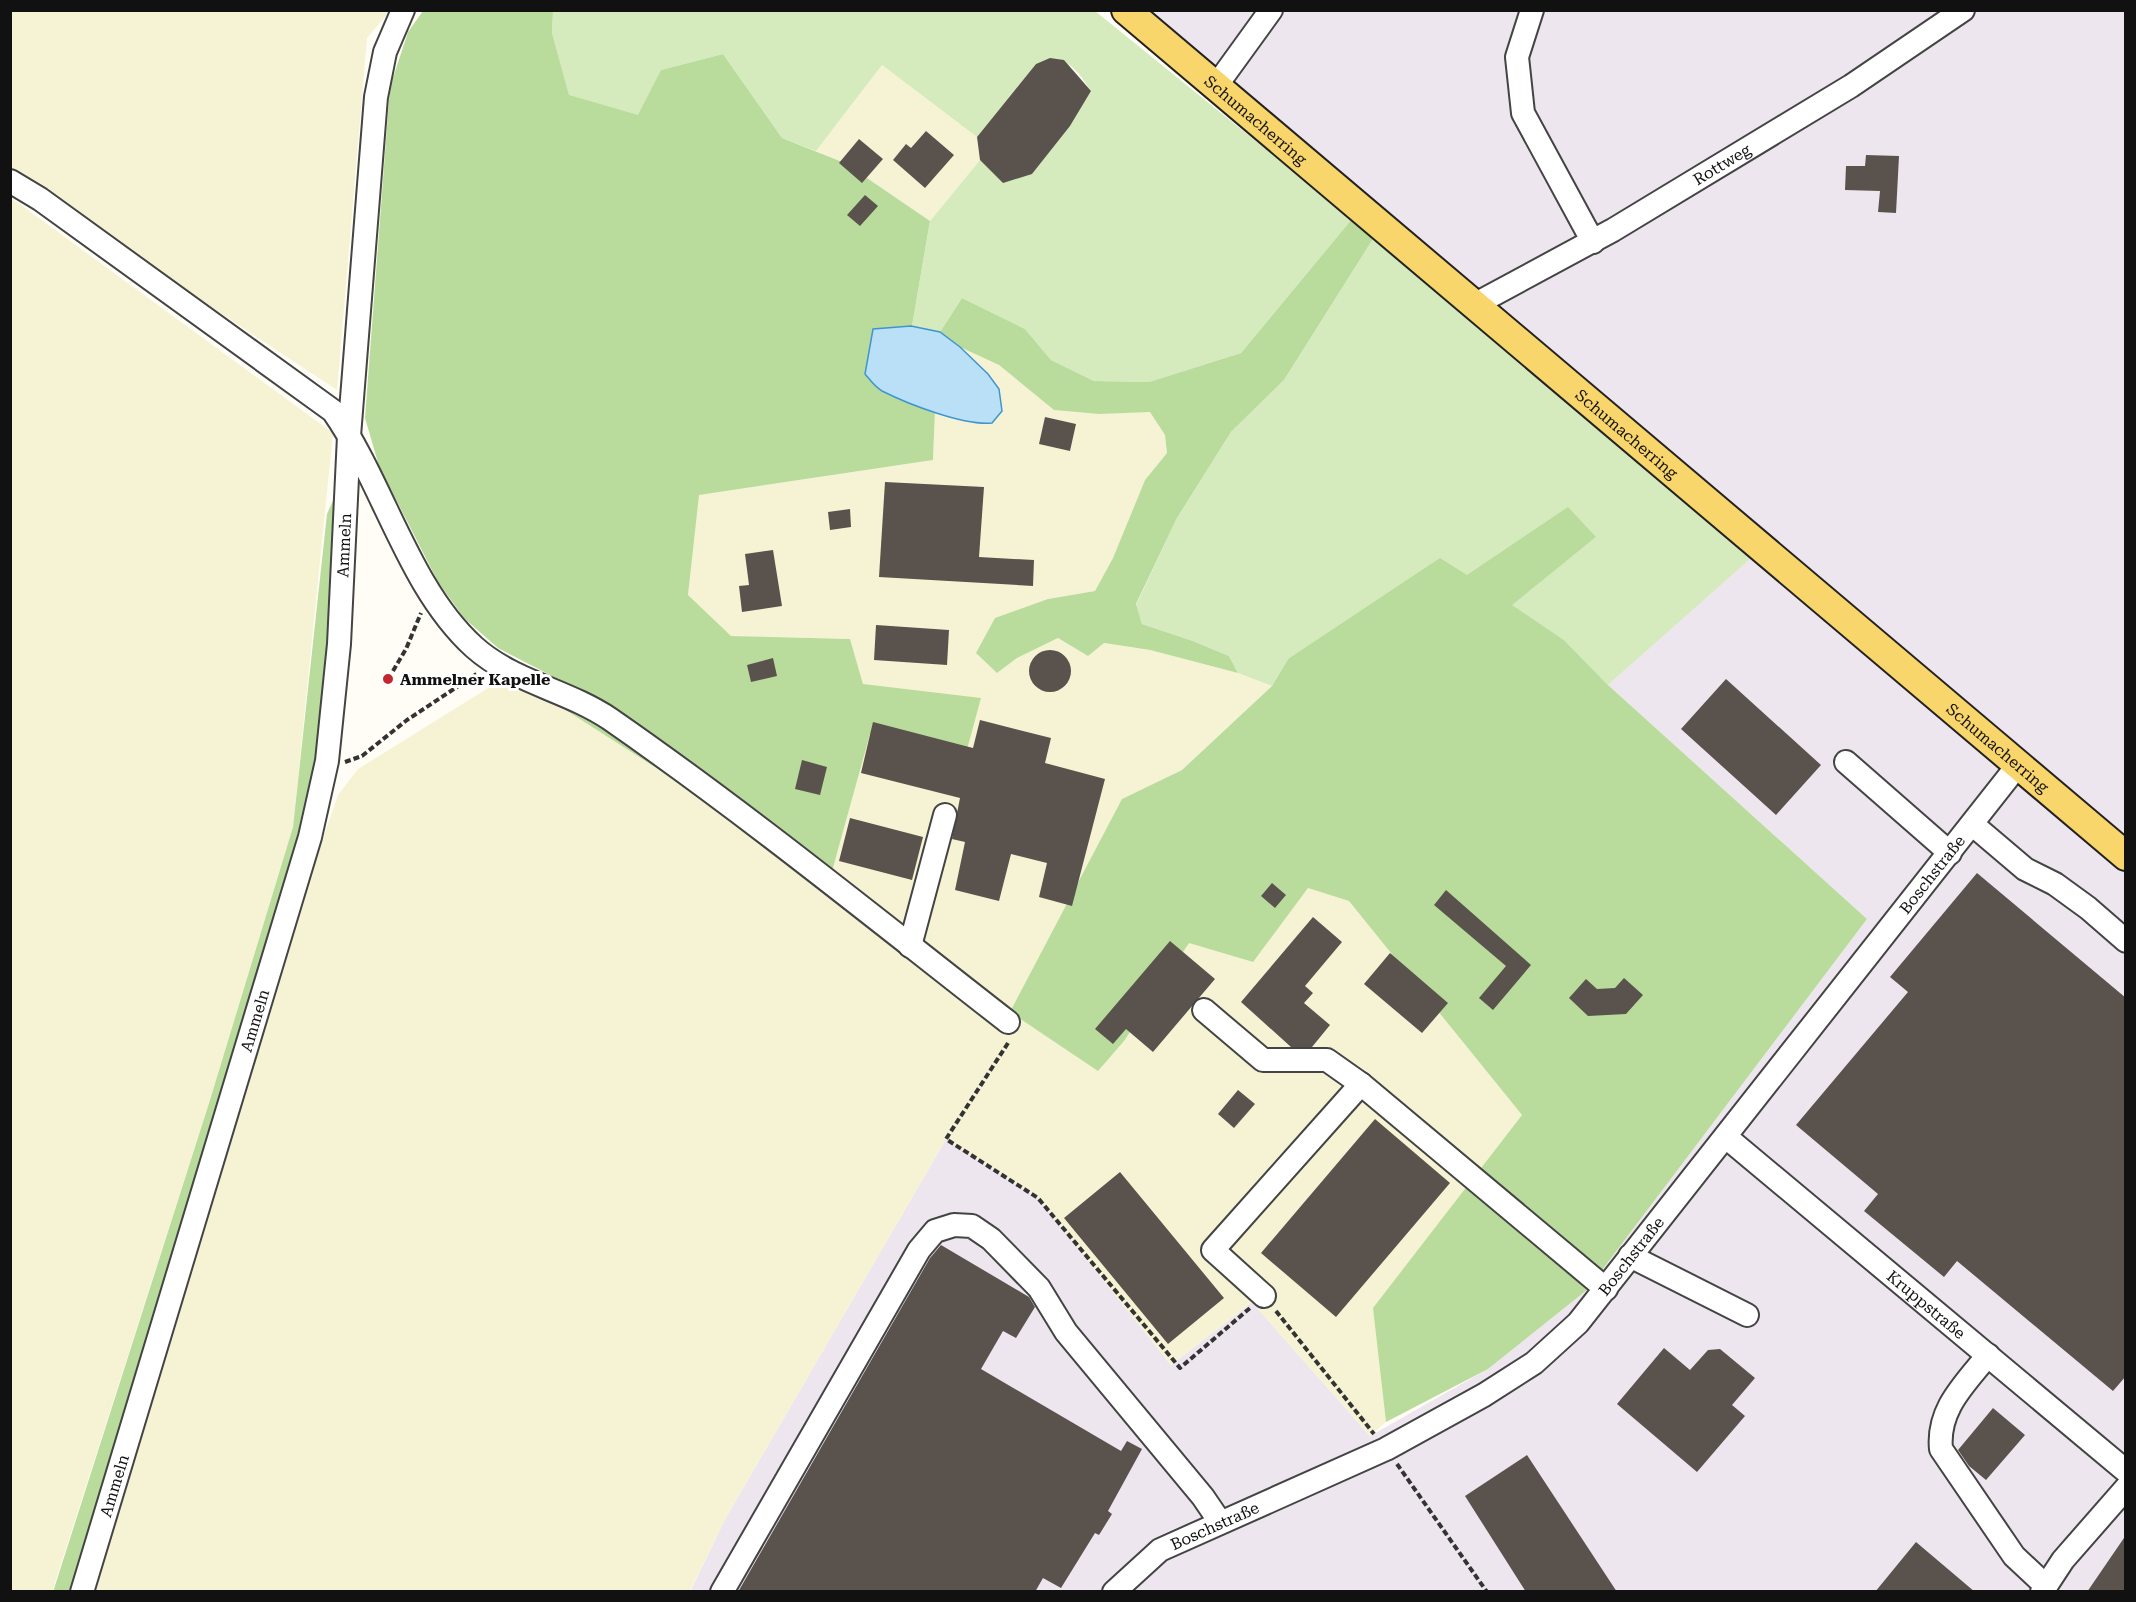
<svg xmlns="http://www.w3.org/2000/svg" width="2136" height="1602" font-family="'Roboto Serif',serif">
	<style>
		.industrial { fill: #eee6ef }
		.farmland { fill: #f6f3d4 }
		.green { fill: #d5ebbd }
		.forest { fill: #b9dc9c }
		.water { fill: #b9e0f7; stroke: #3f96cf; stroke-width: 1.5 }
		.building { fill: #5a524d }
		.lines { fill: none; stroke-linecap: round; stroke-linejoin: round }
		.minor-casing { stroke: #444; stroke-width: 26 }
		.major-casing { stroke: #222; stroke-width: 32 }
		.path { stroke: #333; stroke-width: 4; stroke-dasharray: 6 3; stroke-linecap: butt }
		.minor { stroke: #fff; stroke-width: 22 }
		.major { stroke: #f9d66b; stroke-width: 28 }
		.poi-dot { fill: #c4262e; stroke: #fff; stroke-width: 2 }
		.labels { text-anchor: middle; stroke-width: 6; stroke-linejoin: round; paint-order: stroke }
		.street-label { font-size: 16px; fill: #111; stroke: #fff }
		.poi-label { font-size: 16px; font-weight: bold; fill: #111; stroke: #fff; text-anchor: start }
	</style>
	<rect width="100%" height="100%" fill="#fffdf5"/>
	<path class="industrial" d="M1113 11H2125V1591L690 1592 725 1519 946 1139 1038 1198 1171 1365 1252 1302 1370 1436 1488 1369 1587 1290 1867 919 1608 685 1749 559Z"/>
	<path class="farmland" d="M10 11H390L367 38 337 390 11 175Z
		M882 65 977 137 980 160 930 221 845 163 816 151Z
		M10 197 333 433 293 827 210 1100 52 1592 10 1591Z
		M960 347 999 365 1054 410 1099 414 1150 411 1165 435 1167 453 1145 480 1113 558 1095 591 1048 599 997 673 1017 658 1058 638 1088 656 1103 643 1150 650 1238 673 1272 686 1182 770 1122 799 1098 1070 1124 1041 1189 942 1252 962 1308 888 1350 901 1522 1115 1374 1308 1386 1422 1370 1436 1252 1302 1171 1365 1038 1198 946 1139 725 1519 690 1591 89 1592 307 884 338 795 358 769 493 685 514 684 561 707 700 796 826 893 870 733 863 684 850 639 730 636 688 595 698 495 933 460 935 411 981 424 1002 411 999 389 988 374Z"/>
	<path class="green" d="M553 10 1095 11 1352 219 1241 353 1149 382 1094 381 1051 360 1025 329 962 298 940 332 912 326 930 221 980 160 1032 174 1070 126 1091 91C1076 68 1065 52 1036 64L977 137 882 65 816 151 782 138 723 54 661 70 639 116 569 96 552 33Z
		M1373 239 1627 450 1750 559 1608 685 1564 640 1511 605 1596 537 1467 576 1288 659 1272 686 1238 673 1229 656 1193 641 1142 624 1136 605 1177 518 1231 432 1284 380Z"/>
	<path class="forest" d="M423 11H553L552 33 569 95 638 115 661 70 723 54 782 138 845 163 930 221 912 326 873 329 880 390 935 411 933 460 699 495 688 595 731 636 850 639 863 684 981 698 966 753 870 734 826 893 700 796 561 707 556 678 498 648 464 618 438 582 379 466 365 418 390 87 408 32Z
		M1352 219 1373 239 1284 380 1231 432 1177 518 1136 604 1142 624 1193 641 1229 656 1238 673 1150 650 1104 643 1088 656 1058 638 1017 658 997 673 976 653 995 618 1048 599 1095 591 1113 558 1145 480 1167 453 1165 435 1150 412 1099 414 1054 410 999 365 960 347 940 332 962 298 1025 329 1051 360 1094 381 1149 382 1241 353Z
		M344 476 333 639 305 835 80 1591 53 1592 210 1100 293 827 327 514Z
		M1568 507 1596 537 1512 605 1564 640 1608 685 1867 919 1587 1290 1488 1369 1386 1422 1373 1308 1522 1115 1349 901 1308 888 1253 962 1189 943 1124 1041 1098 1071 1010 1012 1122 799 1182 770 1272 686 1288 659 1440 558 1467 575Z"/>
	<path class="water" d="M911 326 940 332 960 347 988 374 999 389 1002 411 992 423C964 426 908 404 882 391 875 387 870 380 865 374L873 329Z"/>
	<path class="building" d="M1050 58 1064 60 1091 91 1070 126 1032 174 1003 183 980 160 977 137 1036 64Z
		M926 131 954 155 925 188 893 160 906 144 911 148Z
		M859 139 883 159 862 183 839 163Z
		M1866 155 1899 156 1896 213 1878 212 1880 191 1845 190 1846 166H1865Z
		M865 195 878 206 860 226 847 215Z
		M1045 417 1076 424 1070 451 1039 444Z
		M885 482 984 487 979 557 1034 560 1033 586 879 577Z
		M850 509 851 527 830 530 828 512Z
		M773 550 782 606 742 612 739 586 749 585 745 554Z
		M876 625 949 630 947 665 874 660Z
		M1029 671a21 21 0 1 1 42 0a21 21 0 1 1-42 0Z
		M773 658 777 676 751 682 747 665Z
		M1726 679 1821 765 1776 815 1681 729Z
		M980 720 1051 738 1045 763 1105 779 1072 906 1039 897 1047 863 1011 854 999 901 955 890 965 842 952 839 960 798 861 773 873 722 973 748Z
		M802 760 827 767 820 795 795 789Z
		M850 818 923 837 912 880 839 861Z
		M1977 873 2126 998V1376L2113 1391 1957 1261 1944 1277 1864 1211 1878 1194 1796 1125 1908 992 1890 977Z
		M1272 883 1286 895 1275 908 1261 896Z
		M1446 890 1531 965 1493 1010 1479 998 1506 966 1434 905Z
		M1313 917 1342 942 1305 986 1313 993 1304 1003 1330 1025 1312 1047H1291L1241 1002Z
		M1170 941 1215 979 1153 1052 1126 1029 1113 1044 1095 1029Z
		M1390 953 1448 1003 1422 1033 1364 984Z
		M1624 978 1643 995 1626 1014 1588 1016 1569 998 1586 979 1597 989 1615 988Z
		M1238 1090 1255 1104 1234 1128 1218 1114Z
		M1375 1119 1450 1183 1336 1317 1261 1253Z
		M1120 1172 1224 1298 1168 1344 1064 1218Z
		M941 1245 1029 1297 1035 1307 1016 1338 1003 1331 981 1369 1121 1451 1127 1441 1142 1449 1108 1511 1112 1514 1099 1535 1095 1533 1061 1588 1043 1578 1035 1592H738L930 1258Z
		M1664 1348 1690 1370 1708 1350 1720 1349 1755 1378 1732 1405 1745 1416 1697 1472 1617 1404Z
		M1993 1408 2025 1435 1986 1480 1969 1466 1958 1450Z
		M1527 1455 1617 1592H1526L1465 1496Z
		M2126 1535V1592H2087Z
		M1916 1542 1975 1592H1875Z"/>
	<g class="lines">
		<defs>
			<g id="minor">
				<path d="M1532 10 1517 57 1523 113 1593 242"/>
				<path d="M1216 86 1271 10"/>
				<path d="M10 181 40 199 333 411C384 484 408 587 474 647 513 682 567 690 610 719 747 814 877 920 1008 1022"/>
				<path id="s1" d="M1474 305 1613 230 1851 86 1963 10"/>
				<path d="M1846 762 1950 853"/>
				<path d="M1972 824 2025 869 2055 884 2088 908 2126 941"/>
				<path d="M910 946 945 815"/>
				<path d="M1204 1010 1263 1060H1327L1361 1084 1606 1289"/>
				<path id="s2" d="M1726 1137 2126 1471"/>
				<path d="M1630 1256 1747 1315"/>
				<path d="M1264 1296 1213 1250 1361 1084"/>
				<path d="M1988 1355C1965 1384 1937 1409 1941 1449L2014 1556 2046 1586"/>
				<path id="s3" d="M82 1592 310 837 327 761 339 644 349 436 376 97 385 52 403 10"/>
				<path d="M722 1592 919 1250 935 1231 954 1225 972 1226 991 1239 1039 1288 1066 1332 1203 1497 1220 1522"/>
				<path id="s4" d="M1114 1592 1160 1550 1386 1449 1484 1395 1534 1363 1578 1323 2018 765"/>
				<path d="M2042 1592 2063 1560 2126 1488"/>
			</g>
			<g id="major">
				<path id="s5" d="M1126 10 2126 856"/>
			</g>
		</defs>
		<use href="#minor" class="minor-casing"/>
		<use href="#major" class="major-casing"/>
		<path class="path" d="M393 671 406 649 421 613
			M345 762 362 756 407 720 478 673
			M1008 1043 946 1139 1038 1198 1180 1368 1250 1308
			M1276 1311 1374 1434
			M1397 1464 1487 1592"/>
		<use href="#minor" class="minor"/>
		<use href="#major" class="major"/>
	</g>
	<circle class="poi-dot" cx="388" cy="679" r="6"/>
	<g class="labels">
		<g class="street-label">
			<text dy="6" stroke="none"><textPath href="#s5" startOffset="170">Schumacherring</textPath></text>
			<text dy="6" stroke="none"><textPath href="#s1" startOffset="285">Rottweg</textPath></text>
			<text dy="6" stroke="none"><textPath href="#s5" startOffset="656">Schumacherring</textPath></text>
			<text dy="6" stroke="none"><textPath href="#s3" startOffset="1083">Ammeln</textPath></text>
			<text dy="6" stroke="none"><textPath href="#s5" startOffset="1142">Schumacherring</textPath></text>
			<text dy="6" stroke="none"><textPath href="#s4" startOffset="1112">Boschstraße</textPath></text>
			<text dy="6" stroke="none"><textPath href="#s3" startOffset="597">Ammeln</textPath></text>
			<text dy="6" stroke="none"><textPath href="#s4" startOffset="626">Boschstraße</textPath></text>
			<text dy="6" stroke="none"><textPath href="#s2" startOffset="261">Kruppstraße</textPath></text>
			<text dy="6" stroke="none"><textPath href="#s3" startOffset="111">Ammeln</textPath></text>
			<text dy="6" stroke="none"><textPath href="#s4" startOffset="122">Boschstraße</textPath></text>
		</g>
		<g class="poi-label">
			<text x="400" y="685">Ammelner Kapelle</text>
		</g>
	</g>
	<rect width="2136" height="1602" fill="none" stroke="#111111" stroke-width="24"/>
</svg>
